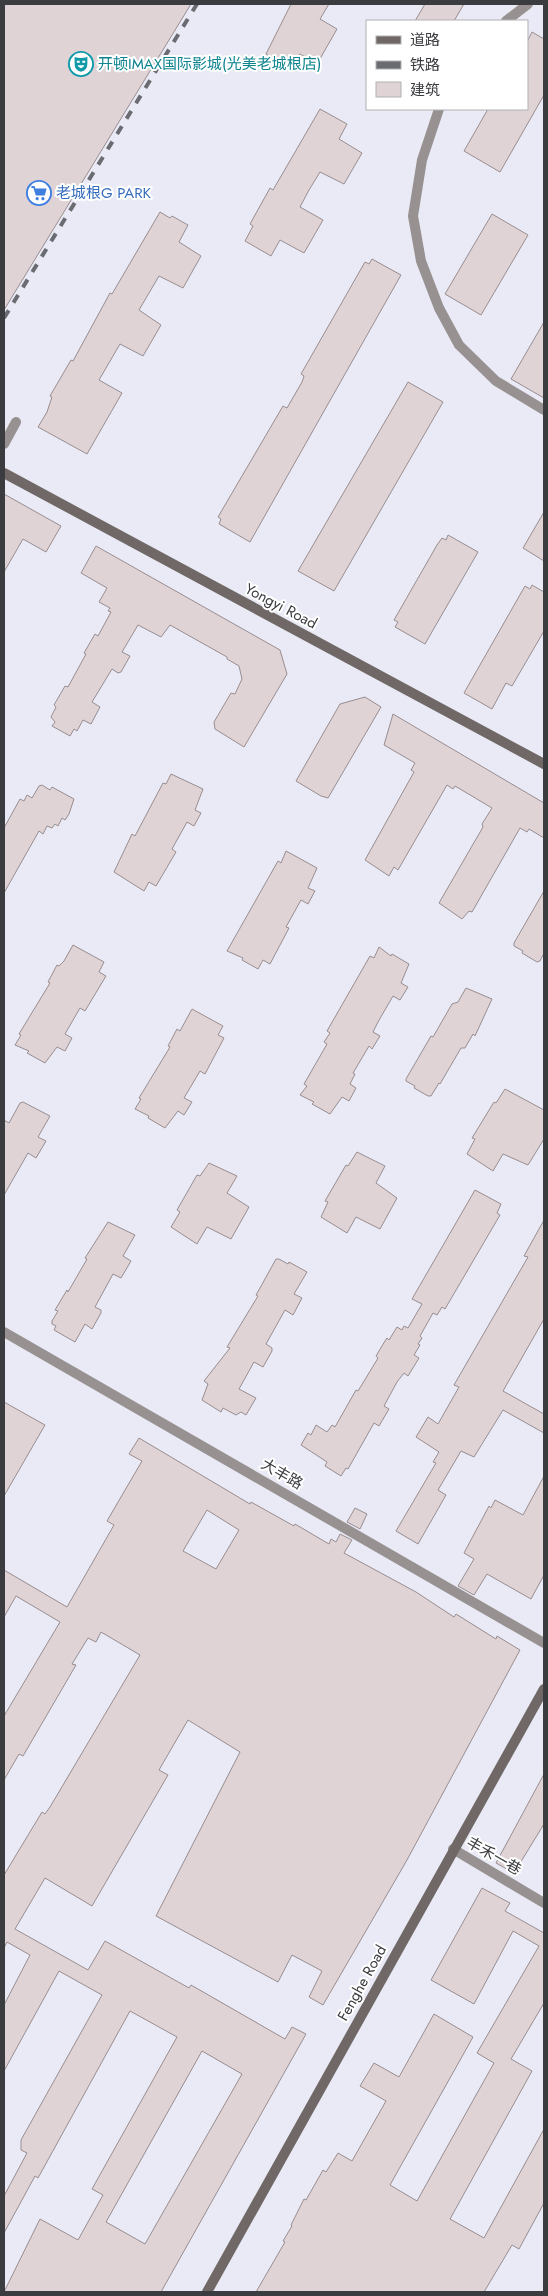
<svg xmlns="http://www.w3.org/2000/svg" width="548" height="2296" font-family="Jost,'Noto Sans SC',sans-serif">
	<style>
		.building { fill: #dfd3d6; stroke: #988d90; fill-rule: evenodd }
		.lines { fill: none; stroke-linecap: round; stroke-linejoin: round }
		.street { stroke: #979291; stroke-width: 10 }
		.secondary { stroke: #6f6866; stroke-width: 10 }
		.rail { stroke: #6b6c71; stroke-width: 4; stroke-dasharray: 9 9; stroke-linecap: butt }
		.labels { text-anchor: middle; stroke-width: 4; stroke-linejoin: round; paint-order: stroke }
		.culture-label { font-size: 15px; fill: #0d838f; stroke: #fff; text-anchor: start }
		.shop-label { font-size: 15px; fill: #366cbe; stroke: #fff; text-anchor: start }
		.street-label { font-size: 15px; fill: #3b3c40; stroke: #fff }
	</style>
	<rect width="100%" height="100%" fill="#e9eaf5"/>
	<path class="building" d="M4 4H191L4 310Z
		M291 4H329L320 19 337 29 317 64 300 54 291 68 266 54Z
		M425 4H464L454 21H415Z
		M532 32 544 39V95L500 172 464 151 488 109H527V42Z
		M320 109 347 124 339 139 362 153 344 184 320 172 309 190 300 207 323 220 304 253 280 240 271 256 245 241 253 226 250 224 270 188 273 190Z
		M160 212 170 218 172 216 188 225 179 242 201 256 183 288 159 276 139 310 161 325 143 356 120 344 99 380 122 393 87 454 38 427 47 412 52 397 50 396 71 360 73 361 110 293 112 294Z
		M492 214 528 235 481 315 445 294Z
		M372 259 401 275 250 542 219 524 221 519 218 517 283 406 287 408 302 382 304 376 301 374 365 262 369 264Z
		M544 322V398L511 379Z
		M408 382 443 402 334 591 298 571Z
		M4 494 61 526 46 552 23 539 4 572Z
		M544 512V561L523 548Z
		M448 535 478 552 425 644 395 627 398 622 394 620 437 545 442 538 446 540Z
		M96 546 280 650 287 674 244 747 215 729 214 722 231 693 235 694 242 679 239 666 227 659V657L170 625 161 637 138 625 122 652 130 656 121 672 118 673 112 669 92 702 100 707 91 724 83 720 77 731 74 729 70 736 52 726 55 722 51 717 56 707 54 705 65 686 68 687 86 654 84 653 95 634 98 636 111 612 108 611 110 608 99 602 107 588 81 573Z
		M532 585 544 592V631L512 686 506 683 492 709 464 693 525 586 530 589Z
		M365 697 381 707 328 798 321 796 296 781 340 704Z
		M393 714 544 803V838L529 829 527 832 520 828 472 912 469 911 462 919 439 903 483 827 482 824 492 808 455 786 453 789 447 785 398 870 394 867 389 876 365 860 414 772 411 770 415 763 384 745Z
		M171 774 203 789 195 810 201 813 194 826 187 822 172 849 176 852 156 886 149 882 144 891 114 872 132 834 135 836 163 783 166 784Z
		M42 785 50 790 52 787 74 799 69 814 65 820 62 818 58 826 55 824 52 828 47 826 43 834 39 831 4 893V828L20 799 24 801 27 795 32 798 39 786Z
		M286 851 317 868 308 888 315 891 308 904 301 900 286 927 289 928 270 964 263 960 258 969 242 960 243 958 227 951 278 861 281 863Z
		M544 891V953L540 961 537 962 522 953 523 951 514 946V943Z
		M73 945 104 962 99 972 106 976 85 1011 80 1008 65 1034 72 1038 65 1051 57 1047 45 1063 27 1053 29 1051 15 1045 21 1035 19 1034 50 983 48 982 57 965 59 966 64 961Z
		M379 947 391 956 392 954 409 964 401 983 408 987 400 1000 393 996 378 1022 373 1032 380 1036 372 1049 369 1046 353 1073 355 1074 350 1084 356 1088 349 1101 342 1097 330 1114 312 1104 314 1102 300 1095 307 1086 304 1084 327 1044 324 1042 330 1033 327 1031 370 956 374 958Z
		M466 988 492 999 475 1036 473 1034 465 1048H461L440 1084 439 1083 431 1096H428L414 1088 415 1086 406 1081V1079L431 1036 433 1037 452 1004 458 1002Z
		M192 1009 223 1026 218 1035 224 1038 205 1074 200 1071 184 1098 192 1102 184 1115 178 1111 165 1128 148 1118 149 1116 135 1109 141 1099 139 1098 170 1047 168 1046 177 1029 180 1031Z
		M505 1089 544 1110V1139L528 1165 503 1154 493 1171 467 1154 475 1139 472 1138 494 1102 496 1103Z
		M23 1102 50 1116 38 1137 46 1141 36 1158 28 1153 4 1195V1120L9 1123 20 1103Z
		M357 1152 385 1166 376 1183 397 1198 380 1229 356 1217 347 1233 321 1217 328 1202 325 1201 346 1165 348 1166Z
		M209 1163 237 1176 227 1193 249 1207 231 1239 207 1227 197 1244 171 1227 180 1212 177 1210 197 1175 200 1176Z
		M475 1190 501 1204 497 1213 500 1215 445 1309 442 1307 437 1315 433 1313 420 1336 422 1338 418 1344 420 1345 414 1355 419 1358 408 1376 404 1373 397 1382 384 1406 389 1409 379 1426 374 1423 348 1469 346 1468 341 1476 325 1466 327 1462 301 1445 308 1433 311 1435 316 1425 327 1432 332 1425 335 1427 356 1390 358 1391 372 1368 378 1358 376 1356 385 1341 387 1338 389 1340 397 1327 402 1330 404 1326 408 1328 422 1304 412 1299Z
		M544 1220V1319L503 1391 544 1414V1433L503 1410 474 1457 461 1451 438 1490 446 1495 418 1544 396 1531 436 1463 433 1462 439 1452 416 1437 428 1417 438 1424 459 1387 454 1385 528 1257 524 1256Z
		M108 1222 135 1235 123 1256 131 1261 121 1278 113 1274 95 1307 101 1310V1313L92 1329 85 1324 75 1342 54 1330 56 1326 52 1324V1321L58 1311 55 1310 67 1290 68 1292 87 1259 85 1258Z
		M276 1259H279L288 1264 289 1262 307 1272 294 1294 302 1298 293 1315 285 1310 266 1344 272 1348V1351L263 1367 254 1362 239 1389 256 1398 246 1415 241 1412 236 1415 223 1408 221 1412 202 1400 208 1384 204 1381 230 1348 227 1347 258 1296 256 1295 260 1288Z
		M4 1402 45 1425 4 1496Z
		M139 1438 250 1504 251 1502 294 1526 295 1524 329 1544 331 1539 336 1542 340 1534 352 1540 344 1553 416 1592 454 1617 456 1614 496 1639 497 1636 520 1650 407 1860 323 2005 309 1997 322 1971 292 1955 278 1982 156 1916 240 1752 188 1720 159 1770 168 1775 92 1906 45 1878 15 1929 88 1970 105 1941 189 1988 191 1985 285 2039 292 2027 306 2034 161 2292H4L40 2219 78 2240 103 2195 92 2189 177 2037 130 2011 38 2178 35 2176 4 2233V2196L27 2153 21 2150V2140L102 1995 59 1971 4 2071V2005L30 1955 7 1942 4 1948V1875L42 1812 45 1814 50 1807 140 1655 101 1632 96 1642 88 1638 72 1664 76 1665 55 1701 23 1756 19 1754 4 1780V1716L60 1622 16 1596 4 1617V1570L67 1607 114 1525 107 1521 142 1461 129 1454ZM207 1510 239 1530 216 1569 183 1551ZM202 2051 242 2074 145 2244 106 2222Z
		M544 1476V1575L531 1599 487 1574 474 1595 458 1586 474 1559 464 1553 489 1506 491 1508 495 1500 523 1515Z
		M355 1508 367 1514 360 1529 347 1522Z
		M544 1774V1824L514 1873 496 1863Z
		M482 1888 510 1903 505 1911 544 1933V2003L511 2059 532 2071 450 2219 484 2238 544 2129V2203L519 2249 512 2245 484 2292H256L285 2242 283 2241 292 2226 291 2225 304 2199 306 2200 323 2170 326 2172 338 2153 352 2161 386 2101 360 2086 374 2063 399 2077 434 2014 473 2037 390 2185 417 2201 471 2104 494 2063 477 2053 539 1946 513 1931 474 2004 431 1980Z"/>
	<g class="lines">
		<path class="street" d="M506 21 528 4
			M439 109 422 160 413 216 421 261 439 308 459 345 496 381 544 410
			M4 444 16 422
			M4 1332 544 1643
			M453 1849 544 1903"/>
		<path class="secondary" d="M4 473 544 764
			M207 2292 544 1689"/>
		<path class="rail" d="M4 318 197 4"/>
	</g>
	<defs>
		<symbol id="theatre-ring" viewBox="-11 -11 22 22"><circle r="9.5" fill="#fff" stroke="#0f9aa8" stroke-width="1.5"/><path d="M-5-5.5Q0-4 5-5.5V0Q5 5 0 6Q-5 5-5 0ZM-3.3-2.5H-1v1.5H-3.3ZM1-2.5H3.3v1.5H1ZM-2.8 1Q0 5.5 2.8 1Z" fill="#0f9aa8"/></symbol>
		<symbol id="supermarket-ring" viewBox="-11 -11 22 22"><circle r="9.5" fill="#fff" stroke="#3f7fe0" stroke-width="1.5"/><path d="M-6-5.5h2.5l.6 2H6L4.5 2H-2.5L-4.4-4H-6ZM-1.5 3.2a1.3 1.3 0 1 0 .1 0ZM3 3.2a1.3 1.3 0 1 0 .1 0Z" fill="#3f7fe0"/></symbol>
	</defs>
	<g fill-rule="evenodd">
		<use href="#theatre-ring" x="67" y="50" width="28" height="28"/>
		<use href="#supermarket-ring" x="25" y="179" width="28" height="28"/>
	</g>
	<g class="labels">
		<g class="culture-label">
			<text x="98" y="69">开顿IMAX国际影城(光美老城根店)</text>
		</g>
		<g class="shop-label">
			<text x="56" y="198">老城根G PARK</text>
		</g>
		<g class="street-label">
			<text transform="translate(281 606) rotate(28)" y="5">Yongyi Road</text>
			<text transform="translate(282 1474) rotate(30)" y="5">大丰路</text>
			<text transform="translate(494 1856) rotate(30)" y="5">丰禾一巷</text>
			<text transform="translate(362 1983) rotate(-61)" y="5">Fenghe Road</text>
		</g>
	</g>
	<rect width="548" height="2296" fill="none" stroke="#3b3c40" stroke-width="10"/>
	<rect x="366" y="20" width="162" height="90" fill="#ffffff" stroke="#b1b1b3"/>
	<rect x="376" y="36" width="25" height="8" fill="#6f6866" stroke="#b1b1b3"/>
	<text x="410" y="45" font-size="15" fill="#3b3c40">道路</text>
	<rect x="376" y="61" width="25" height="8" fill="#6b6c71" stroke="#b1b1b3"/>
	<text x="410" y="70" font-size="15" fill="#3b3c40">铁路</text>
	<rect x="376" y="82" width="25" height="15" fill="#dfd3d6" stroke="#b1b1b3"/>
	<text x="410" y="95" font-size="15" fill="#3b3c40">建筑</text>
</svg>
